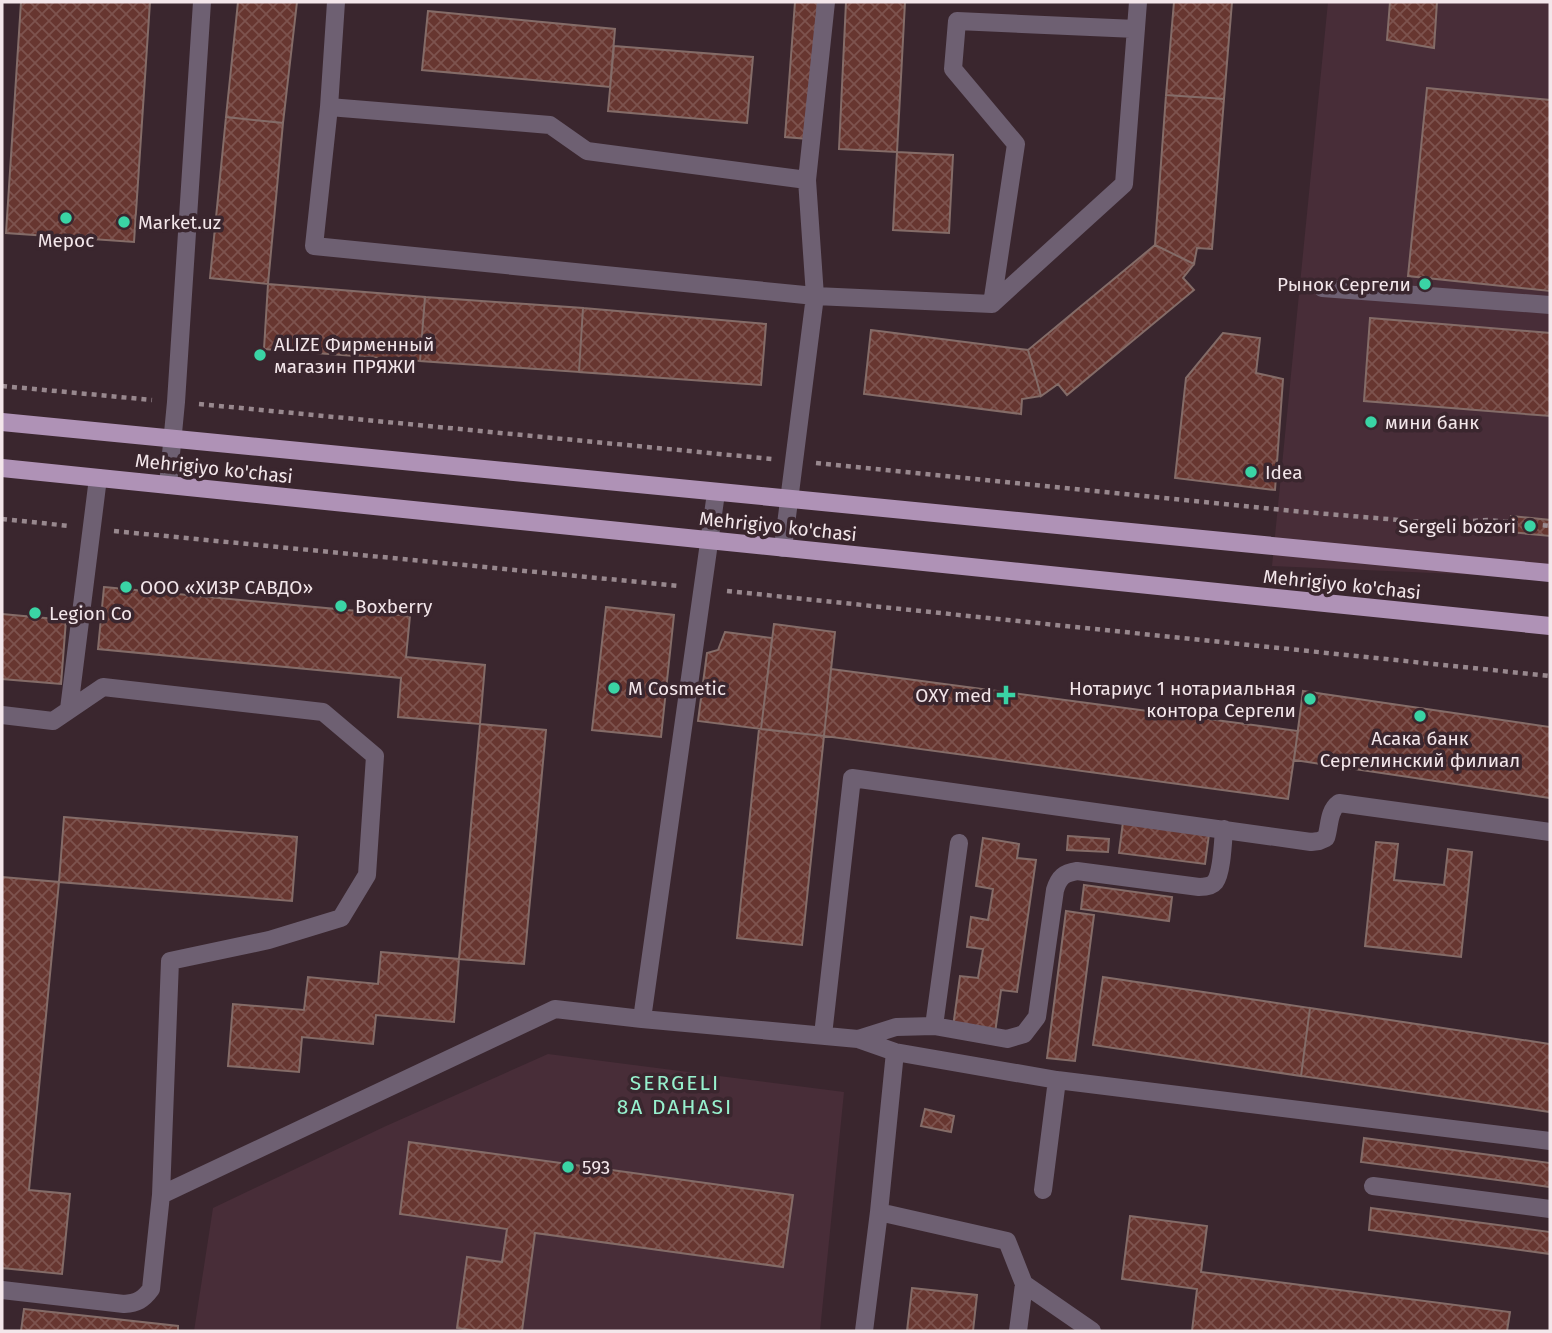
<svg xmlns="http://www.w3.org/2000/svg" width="1552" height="1333" font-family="'Fira Sans',sans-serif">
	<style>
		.built { fill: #482d38 }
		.building { fill: url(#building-cross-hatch); stroke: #846c68; stroke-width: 2 }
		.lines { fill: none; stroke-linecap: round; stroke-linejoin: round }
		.path { stroke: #98888e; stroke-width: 4.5; stroke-dasharray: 5 5; stroke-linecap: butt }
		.minor { stroke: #6e6072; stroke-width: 18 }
		.major { stroke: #af92b6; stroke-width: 18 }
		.poi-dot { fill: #3ad4a5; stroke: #3a262e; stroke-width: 2.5 }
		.labels { text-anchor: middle; stroke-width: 7; stroke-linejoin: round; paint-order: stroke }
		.poi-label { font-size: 19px; fill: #f3e6ea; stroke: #3a262e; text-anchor: start }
		.street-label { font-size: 19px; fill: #f3e6ea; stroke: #3a262e }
		.neighbourhood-label { font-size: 21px; letter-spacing: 2px; fill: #97f1ce; stroke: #3a262e }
	</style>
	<defs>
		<pattern id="building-cross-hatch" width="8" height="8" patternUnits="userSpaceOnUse" patternTransform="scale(1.75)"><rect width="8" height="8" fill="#673630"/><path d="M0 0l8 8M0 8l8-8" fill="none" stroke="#7d534e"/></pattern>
	</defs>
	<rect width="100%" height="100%" fill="#3a262e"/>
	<path class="built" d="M1328 2H1550V578L1272 566Z
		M548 1054 844 1092 820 1331H194L213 1208 386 1126Z"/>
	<path class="building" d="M21 2H150L134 242 6 233Z
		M238 2H297L283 123 226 117Z
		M795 2H818L808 139 785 137Z
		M846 2H905L897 152 839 149Z
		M1174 2H1232L1224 99 1166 95Z
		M1390 2H1437L1434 48 1387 40Z
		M428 11 615 29 610 87 422 70Z
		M614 46 753 57 747 123 608 111Z
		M1427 88 1550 100V291L1408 276Z
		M1166 95 1224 99 1212 249 1197 248 1194 264 1155 245Z
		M226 117 283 123 268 284 210 278Z
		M897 152 953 155 949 233 893 230Z
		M1155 245 1194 264 1183 278 1194 290 1067 395 1058 384 1041 396 1028 350Z
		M268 284 425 297 420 361 264 349Z
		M425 297 583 308 579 372 420 361Z
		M583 308 766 324 761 385 579 372Z
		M1370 318 1550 333V416L1364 401Z
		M871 330 1028 350 1041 396 1022 399 1021 414 864 394Z
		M1223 333 1260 338 1256 373 1283 379 1275 490 1175 478 1186 378Z
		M1511 516 1550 520V536L1510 532Z
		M104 587 410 616 406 657 485 665 480 724 398 717 401 678 98 649Z
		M606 607 674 615 661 737 592 730Z
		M2 614 66 620 61 684 2 679Z
		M774 624 835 632 824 736 761 729Z
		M725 632 772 638 761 729 698 721 707 653 718 650Z
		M831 669 1298 731 1288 799 824 736Z
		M1303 691 1550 727V798L1294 760Z
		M480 724 546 730 524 964 459 959Z
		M759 729 824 736 802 945 737 938Z
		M64 817 297 837 292 901 59 882Z
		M1123 822 1209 834 1205 864 1119 853Z
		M1068 836 1109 839 1108 852 1067 850Z
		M983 838 1019 844 1017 858 1036 860 1017 992 1001 990 995 1033 953 1027 960 976 978 978 983 949 967 947 971 917 988 920 993 889 976 886Z
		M1376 842 1398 844 1394 880 1444 885 1448 849 1472 852 1461 957 1365 946Z
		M2 877 59 882 29 1190 70 1194 62 1274 2 1268Z
		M1084 885 1172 897 1169 921 1081 909Z
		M1066 911 1094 915 1075 1061 1047 1058Z
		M381 952 459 959 454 1022 376 1015 373 1044 302 1037 299 1072 228 1066 233 1004 304 1010 308 977 378 984Z
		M1103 977 1310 1008 1301 1076 1093 1045Z
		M1310 1008 1550 1044V1112L1301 1076Z
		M925 1109 954 1116 951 1132 921 1126Z
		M1364 1138 1550 1163V1187L1361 1162Z
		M409 1142 793 1195 783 1267 535 1233 522 1331H478L457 1328 467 1257 502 1262 507 1229 400 1214Z
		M1371 1208 1550 1232V1254L1369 1230Z
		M1130 1216 1207 1226 1201 1272 1510 1312 1507 1331H1192L1197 1289 1122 1279Z
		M912 1288 977 1295 973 1331H907Z
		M24 1309 178 1326V1331H21Z"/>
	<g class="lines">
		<path class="path" d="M2 386 152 400
			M199 404 772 459
			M816 463 1304 512 1435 523 1489 520 1550 526
			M2 519 70 526
			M114 531 680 586
			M727 591 1550 676"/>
		<path class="minor" d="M336 2 329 107 314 246 815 296 992 304 1124 184 1138 2
			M329 107 550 125 587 151 807 180
			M1322 288 1550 305
			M992 304 1016 144 953 69 957 21 1136 29
			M168 485 176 402 202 2
			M783 548 815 296 807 180 826 2
			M69 709 98 478
			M2 715 53 721 103 687 323 712 375 756 367 875 341 918 269 940 170 961 161 1195
			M642 1019 858 1039 895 1052 879 1212 864 1331
			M934 1026 959 843
			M823 1035 852 778 1311 842 1319 841 1326 838C1330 826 1328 811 1339 803L1550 832
			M858 1039 896 1027 934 1026 1007 1039 1024 1034 1037 1017 1055 890C1059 877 1064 873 1077 871L1199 887C1204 887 1212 886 1215 882 1222 873 1223 841 1224 829
			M895 1052 1057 1080 1550 1141
			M1373 1186 1550 1209
			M1043 1190 1057 1080
			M879 1212 1007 1241 1024 1284 1092 1331
			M2 1290 124 1304C137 1303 143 1300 151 1289L161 1195 555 1009 642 1019 716 493
			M1018 1331 1024 1284"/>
		<path class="major" d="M2 422 1550 573
			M2 468 1550 626"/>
	</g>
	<g class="poi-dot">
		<circle cx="66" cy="218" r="7"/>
		<circle cx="124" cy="222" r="7"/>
		<circle cx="1425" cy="284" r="7"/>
		<circle cx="260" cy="355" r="7"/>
		<circle cx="1371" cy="422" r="7"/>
		<circle cx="1251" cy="472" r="7"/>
		<circle cx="1530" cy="526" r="7"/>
		<circle cx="126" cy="587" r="7"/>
		<circle cx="341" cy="606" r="7"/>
		<circle cx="35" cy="613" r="7"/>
		<circle cx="614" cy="688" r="7"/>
		<path d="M1002.5 684.5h7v7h7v7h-7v7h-7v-7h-7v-7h7z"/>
		<circle cx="1310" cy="699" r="7"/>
		<circle cx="1420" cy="716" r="7"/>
		<circle cx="568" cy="1167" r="7"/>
	</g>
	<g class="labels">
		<g class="poi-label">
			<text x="138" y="229">Market.uz</text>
			<text x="66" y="247" text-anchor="middle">Мерос</text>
			<text x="1411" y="291" text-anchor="end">Рынок Сергели</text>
			<text x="274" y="351">ALIZE Фирменный<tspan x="274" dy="22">магазин ПРЯЖИ</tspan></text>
			<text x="1385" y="429">мини банк</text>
			<text x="1265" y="479">Idea</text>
			<text x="1516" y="533" text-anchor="end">Sergeli bozori</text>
			<text x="140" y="594">ООО «ХИЗР САВДО»</text>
			<text x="355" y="613">Boxberry</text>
			<text x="49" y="620">Legion Co</text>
			<text x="628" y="695">M Cosmetic</text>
			<text x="1296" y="695" text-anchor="end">Нотариус 1 нотариальная<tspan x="1296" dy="22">контора Сергели</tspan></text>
			<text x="992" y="702" text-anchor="end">OXY med</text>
			<text x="1420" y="745" text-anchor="middle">Асака банк<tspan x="1420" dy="22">Сергелинский филиал</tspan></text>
			<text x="582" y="1174">593</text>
		</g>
		<g class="street-label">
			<text transform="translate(214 468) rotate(6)" y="7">Mehrigiyo ko'chasi</text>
			<text transform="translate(778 526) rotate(6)" y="7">Mehrigiyo ko'chasi</text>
			<text transform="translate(1342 584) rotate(6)" y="7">Mehrigiyo ko'chasi</text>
		</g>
		<g class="neighbourhood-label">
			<text x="675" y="1090">SERGELI<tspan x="675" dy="24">8A DAHASI</tspan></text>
		</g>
	</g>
	<rect width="1552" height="1333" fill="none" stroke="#f3e6ea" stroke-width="7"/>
</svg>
